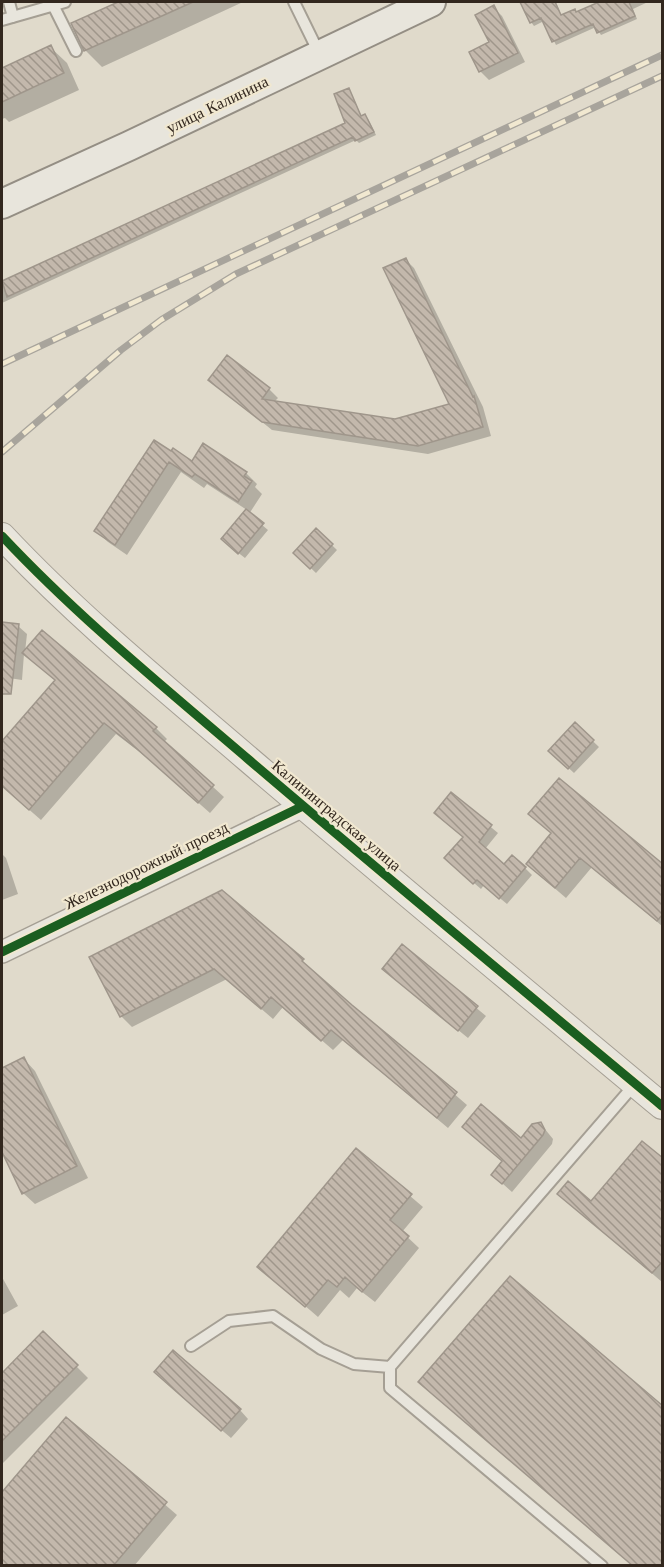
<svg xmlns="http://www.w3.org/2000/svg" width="664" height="1567" font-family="'Libre Baskerville',serif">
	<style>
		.shadow { fill: #0003 }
		.building { fill: url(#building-back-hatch); stroke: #9f968b; stroke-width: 1.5 }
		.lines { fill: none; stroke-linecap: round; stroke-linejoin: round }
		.service-casing { stroke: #a59f94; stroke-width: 14 }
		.minor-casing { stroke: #a59f94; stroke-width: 24 }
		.tertiary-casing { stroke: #a59f94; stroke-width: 28 }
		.secondary-casing { stroke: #948e84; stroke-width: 32 }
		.service { stroke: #e8e5dc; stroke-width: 10 }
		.minor { stroke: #e8e5dc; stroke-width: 21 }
		.tertiary { stroke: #e8e5dc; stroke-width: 26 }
		.secondary { stroke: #e8e5dc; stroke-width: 28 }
		.rail-casing { stroke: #a8a49c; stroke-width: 7 }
		.rail { stroke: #f1e8d0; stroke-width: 4.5; stroke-dasharray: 14; stroke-linecap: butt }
		.cycleway-casing { stroke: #f1e8d0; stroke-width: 13 }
		.cycleway { stroke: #1b5e20; stroke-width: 9 }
		.labels { text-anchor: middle; stroke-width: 4.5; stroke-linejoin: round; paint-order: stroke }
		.street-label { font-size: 16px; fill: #32271e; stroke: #f1e8d0 }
	</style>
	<defs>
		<pattern id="building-back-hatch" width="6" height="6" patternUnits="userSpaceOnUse" patternTransform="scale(1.5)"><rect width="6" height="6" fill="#c3b8ac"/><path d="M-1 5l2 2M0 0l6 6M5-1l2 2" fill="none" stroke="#9f968b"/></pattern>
	</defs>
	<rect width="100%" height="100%" fill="#e0dacb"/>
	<path class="shadow" d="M121 2H243L102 67 86 51 73 23Z
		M522 2H556L562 17 577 13 603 2H648L633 9 637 19 601 35 596 27 556 45 544 21 534 26 531 22Z
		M493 7 502 16 525 62 489 80 480 71 491 43Z
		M50 47 67 63 79 90 9 122 5 118 2 119V69Z
		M349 90 362 117 365 116 368 119 376 135 359 143 356 140 2 303 3 305 2 306V283L347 123Z
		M405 259 414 268 483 407 491 436 428 454 272 430 210 380 269 389 278 398 274 402 395 421 451 405Z
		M154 442 192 463 246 473 257 484 255 487 262 494 249 514 268 530 245 558 228 545 247 510 207 484 204 488 181 472 127 555 108 542 96 531Z
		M316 530 337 550 316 573 295 553Z
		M2 624 18 626 27 634 25 652 156 728 167 739 164 742 224 797 210 813 150 760 116 734 41 820 2 786V743L56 681 24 654 22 680 2 677Z
		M575 724 599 747 574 773 550 751Z
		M451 794 498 833 485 849 504 866 525 868 532 875 507 904 484 885 481 889 453 865 464 837Z
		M530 814 662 866V926L592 867 566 898 538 874 552 834Z
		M2 854 6 858 18 894 2 900Z
		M221 892 467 1105 448 1128 343 1040 333 1050 283 1007 273 1019 227 979 132 1027 121 1016Z
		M402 946 486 1016 468 1038 393 977Z
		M24 1059 35 1071 88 1178 35 1204 23 1193 2 1149V1070Z
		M540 1123 553 1139 552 1144 512 1192 493 1175 521 1140Z
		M356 1150 423 1207 402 1232 419 1248 375 1302 357 1288 349 1298 340 1290 318 1317 259 1266Z
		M662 1160V1282L559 1194 592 1203Z
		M2 1277 18 1306 2 1315Z
		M43 1333 88 1378 2 1464V1375Z
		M164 1381 240 1410 248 1419 231 1438Z
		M66 1419 177 1515 134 1566H2V1495Z"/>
	<path class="building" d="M118 2H193L84 51 71 23Z
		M520 2H555L561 15 575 9 576 12 599 2H629L635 16 597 33 593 24 552 42 541 18 530 23Z
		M494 5 518 53 479 72 469 52 489 42 475 15Z
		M51 45 64 73 2 102V68Z
		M349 88 361 116 365 114 374 132 355 141 353 137 7 297 2 281 345 123 334 94Z
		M406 258 473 397 474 396 483 427 418 446 262 422 208 380 227 355 270 388 262 399 395 419 449 404 383 268Z
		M154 440 171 451 173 448 192 461 203 443 247 472 244 476 252 481 238 502 195 474 192 477 169 462 115 545 94 531Z
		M246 509 264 523 238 554 221 539Z
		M316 528 333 544 310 569 293 553Z
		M2 622 19 624 11 694H2Z
		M42 630 157 727 153 731 214 785 198 803 137 749 104 723 29 810 2 786V741L55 680 22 653Z
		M575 722 594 740 568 769 548 751Z
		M559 778 663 864V914L657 921 580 858 555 888 526 864 551 833 528 814Z
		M451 792 492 825 479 842 504 864 512 855 526 867 499 899 477 880 473 884 444 858 463 837 434 813Z
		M222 890 304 959 302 961 352 1005 457 1092 437 1118 331 1030 321 1041 271 997 261 1009 214 969 120 1017 89 957Z
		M402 944 478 1006 458 1031 382 969Z
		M24 1057 77 1166 22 1194 2 1152V1068Z
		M481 1104 521 1138 532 1124 541 1122 545 1130 543 1135 502 1184 491 1175 502 1161 462 1127Z
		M642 1141 663 1158V1261L652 1273 557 1194 568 1181 591 1201Z
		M356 1148 412 1194 390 1220 409 1236 362 1292 345 1277 337 1287 328 1280 305 1307 257 1267Z
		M510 1276 663 1406V1566H633L418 1382Z
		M43 1331 78 1365 2 1441V1373Z
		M173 1350 241 1409 221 1431 154 1372Z
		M66 1417 167 1502 113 1566H2V1492Z"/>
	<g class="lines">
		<defs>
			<path id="service" d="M9 2 13 17
				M294 2 319 53
				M53 5 76 51
				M2 20 65 2
				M191 1346 229 1321 273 1316 321 1349 354 1364 390 1367V1388L602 1566
				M390 1367 635 1084"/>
			<path id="minor" d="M2 952 303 806"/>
			<path id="tertiary" d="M2 536C78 617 164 687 248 759 385 876 524 991 662 1106"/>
			<path id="secondary" d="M2 204 129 146 431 2"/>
		</defs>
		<use href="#service" class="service-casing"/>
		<use href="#minor" class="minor-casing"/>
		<use href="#tertiary" class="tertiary-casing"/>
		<use href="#secondary" class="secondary-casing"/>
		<use href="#service" class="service"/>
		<use href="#minor" class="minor"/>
		<use href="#tertiary" class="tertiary"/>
		<use href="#secondary" class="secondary"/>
		<defs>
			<path id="rail" d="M2 364 662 55
				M2 452 121 350 161 320 236 274 662 76"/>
		</defs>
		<use href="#rail" class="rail-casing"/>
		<use href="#rail" class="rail"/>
		<defs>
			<path id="cycleway" d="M2 536C78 617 164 687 248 759 385 876 524 991 662 1106
				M2 952 303 806"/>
		</defs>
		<use href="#cycleway" class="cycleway-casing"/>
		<use href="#cycleway" class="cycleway"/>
	</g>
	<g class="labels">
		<g class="street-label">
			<text transform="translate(217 104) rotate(-26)" y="6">улица Калинина</text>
			<text transform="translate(337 815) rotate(40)" y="6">Калининградская улица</text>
			<text transform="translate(146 865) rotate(-26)" y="6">Железнодорожный проезд</text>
		</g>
	</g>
	<rect width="664" height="1567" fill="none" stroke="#32271e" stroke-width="6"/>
</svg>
